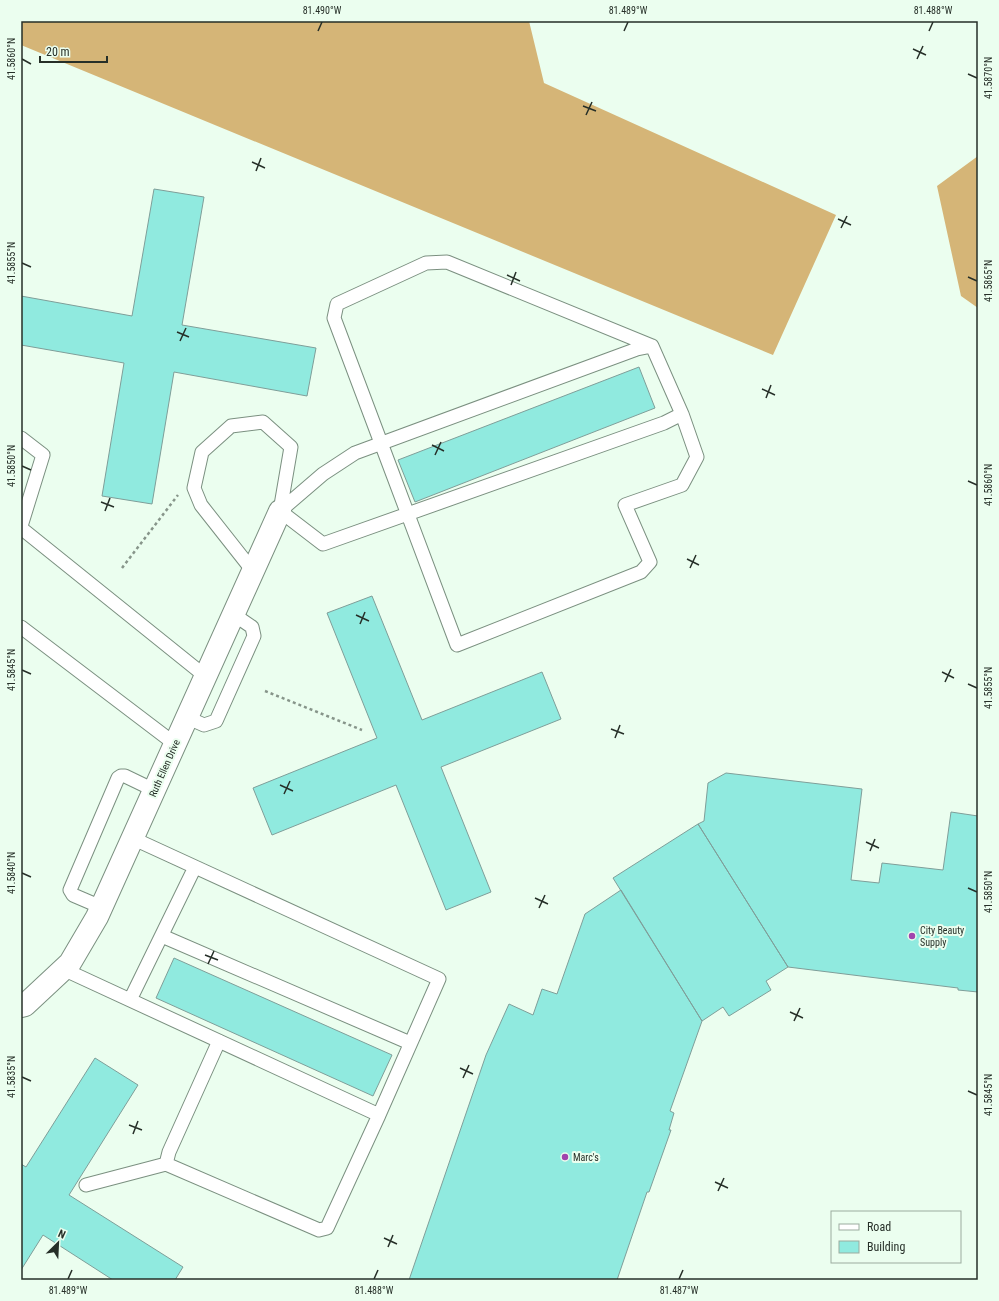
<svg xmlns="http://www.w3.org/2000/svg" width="999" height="1301" font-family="'Roboto Condensed',sans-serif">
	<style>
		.forest { fill: #d5b577 }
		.building { fill: #90eadf; stroke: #7f9e99 }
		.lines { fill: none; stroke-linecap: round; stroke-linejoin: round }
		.service-casing { stroke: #7b9080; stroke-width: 15 }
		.minor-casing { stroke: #7b9080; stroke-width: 24 }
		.path { stroke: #87958a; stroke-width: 2.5; stroke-dasharray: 3 3; stroke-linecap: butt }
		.service { stroke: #fff; stroke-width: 13 }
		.minor { stroke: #fff; stroke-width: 22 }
		.ticks { fill: none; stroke: #262f28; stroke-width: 1.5 }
		.poi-dot { fill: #a144ad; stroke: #ebfeef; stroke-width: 1.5 }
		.labels { text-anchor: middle; stroke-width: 4; stroke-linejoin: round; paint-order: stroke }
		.street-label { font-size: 10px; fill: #262f28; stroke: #ebfeef }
		.poi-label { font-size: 10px; fill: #262f28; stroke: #ebfeef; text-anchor: start }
		.neatline { fill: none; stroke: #262f28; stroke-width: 1.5 }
		.ticks-label { font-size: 10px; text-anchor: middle; fill: #262f28 }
	</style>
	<rect width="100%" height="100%" fill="#ebfeef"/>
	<path class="forest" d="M21 21H529L544 83 836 215 773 355 21 45Z
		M978 156V308L961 296 937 186Z"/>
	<path class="building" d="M154 189 204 197 182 325 316 348 307 396 174 372 152 504 102 496 124 363 21 345V296L132 316Z
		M639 367 655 408 415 502 398 460Z
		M372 596 422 720 542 672 561 719 441 767 491 892 446 910 396 785 272 835 253 788 377 738 327 613Z
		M726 773 862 789 851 880 879 883 882 863 943 870 951 812 978 816V992L958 990V988L788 967 698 824 704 821 708 783Z
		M698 824 788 967 766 981 771 990 729 1016 723 1007 702 1021 613 878Z
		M621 890 702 1021 670 1111 674 1113 669 1130H671L649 1192H647L617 1280H409L486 1055 509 1004 533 1015 542 989 557 994 585 914Z
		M174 958 392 1055 373 1096 156 998Z
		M95 1058 138 1085 69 1195 183 1267 175 1280H113L43 1235 21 1270V1164L26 1167Z"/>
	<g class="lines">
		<defs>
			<path id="service" d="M652 346 447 262 426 263 337 304 334 318C374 427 417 536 457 645L641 572 650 562 625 505 682 485 697 457 682 414
				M21 438 43 455 21 526
				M21 528 205 676
				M253 571 201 505 194 488 202 452 231 426 263 422 291 447 280 511 323 474 355 453 637 349 652 346 682 414 664 423 323 544 280 511
				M21 627 175 744
				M186 717 204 725 216 721 254 636 252 627 233 614
				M101 907 73 895 70 890 118 778 121 776H125L154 790
				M162 936 410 1043
				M63 969 379 1115 439 979 132 838
				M130 1000 195 867
				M166 1164 169 1152 219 1041
				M86 1185 166 1164 319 1230 327 1228 379 1115"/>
			<path id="minor" d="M21 1006 25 1005 70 963 97 917 280 511"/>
		</defs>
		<use href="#service" class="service-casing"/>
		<use href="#minor" class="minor-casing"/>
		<path class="path" d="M122 568 178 495
			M265 691 362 730"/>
		<use href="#service" class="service"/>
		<use href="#minor" class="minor"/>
	</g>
	<path class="ticks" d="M318 31 322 22M624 31 628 22M929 31 933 22M913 49 926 55M22 59 31 64M917 59 923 46M968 74 977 78M583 106 596 111M586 115 592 102M252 162 265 168M256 171 261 158M838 219 851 225M841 228 847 216M22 263 31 267M507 275 520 281M968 277 977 281M511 285 516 272M177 332 189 337M180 341 186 328M762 389 775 395M766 398 771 385M432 445 444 451M435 455 441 442M22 466 31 470M968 481 977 485M101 502 114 507M105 511 110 498M687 559 699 565M690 568 696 555M356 615 369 621M360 624 365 612M22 670 31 674M942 672 954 678M945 682 951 669M968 684 977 688M611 729 624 734M615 738 620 725M280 785 293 791M284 794 290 781M866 842 879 848M870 851 875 839M22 873 31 877M968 888 977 892M535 898 548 904M539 908 545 895M205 955 218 960M208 964 214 951M790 1012 803 1018M794 1021 800 1008M460 1068 473 1074M22 1077 31 1081M463 1078 469 1065M968 1091 977 1095M129 1125 142 1130M133 1134 138 1121M715 1182 728 1188M718 1191 724 1178M384 1238 397 1244M388 1247 393 1235M68 1279 72 1270M374 1279 378 1270M679 1279 683 1270"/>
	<g class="poi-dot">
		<circle cx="912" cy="936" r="4"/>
		<circle cx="565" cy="1157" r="4"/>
	</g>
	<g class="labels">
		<g class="street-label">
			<text transform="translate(164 768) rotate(-66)" y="4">Ruth Ellen Drive</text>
		</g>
		<g class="poi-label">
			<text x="920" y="934">City Beauty<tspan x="920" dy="12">Supply</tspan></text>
			<text x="573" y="1161">Marc's</text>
		</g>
	</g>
	<rect width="999" height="1301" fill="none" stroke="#ebfeef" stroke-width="44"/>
	<rect x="831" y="1211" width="130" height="52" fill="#ebfeef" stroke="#9cab9f"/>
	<rect x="839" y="1224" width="20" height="6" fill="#ffffff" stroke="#9cab9f"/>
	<text x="867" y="1231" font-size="12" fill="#262f28">Road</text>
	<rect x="839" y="1241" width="20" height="12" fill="#90eadf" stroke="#9cab9f"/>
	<text x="867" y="1251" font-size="12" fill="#262f28">Building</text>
	<g transform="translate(58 1243) rotate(24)" stroke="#ebfeef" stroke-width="3" paint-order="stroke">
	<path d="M0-3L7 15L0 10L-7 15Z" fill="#262f28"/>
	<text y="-6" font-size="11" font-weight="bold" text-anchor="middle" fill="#262f28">N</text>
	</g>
	<path d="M40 56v6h67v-6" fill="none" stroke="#262f28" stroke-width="2"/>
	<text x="46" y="56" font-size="12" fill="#262f28" stroke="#ebfeef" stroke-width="3" paint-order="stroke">20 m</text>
	<rect x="22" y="22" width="955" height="1257" class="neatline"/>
	<g class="ticks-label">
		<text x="322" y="14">81.490°W</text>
		<text x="628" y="14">81.489°W</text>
		<text x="933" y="14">81.488°W</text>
		<text transform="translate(11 59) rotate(-90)" y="4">41.5860°N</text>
		<text transform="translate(988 78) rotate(-90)" y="4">41.5870°N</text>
		<text transform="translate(11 263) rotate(-90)" y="4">41.5855°N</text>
		<text transform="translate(988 281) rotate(-90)" y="4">41.5865°N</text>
		<text transform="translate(11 466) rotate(-90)" y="4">41.5850°N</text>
		<text transform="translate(988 485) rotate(-90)" y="4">41.5860°N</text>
		<text transform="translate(11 670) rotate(-90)" y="4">41.5845°N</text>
		<text transform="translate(988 688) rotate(-90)" y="4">41.5855°N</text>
		<text transform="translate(11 873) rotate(-90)" y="4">41.5840°N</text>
		<text transform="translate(988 892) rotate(-90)" y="4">41.5850°N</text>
		<text transform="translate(11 1077) rotate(-90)" y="4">41.5835°N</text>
		<text transform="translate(988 1095) rotate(-90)" y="4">41.5845°N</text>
		<text x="68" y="1294">81.489°W</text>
		<text x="374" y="1294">81.488°W</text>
		<text x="679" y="1294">81.487°W</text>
	</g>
</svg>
